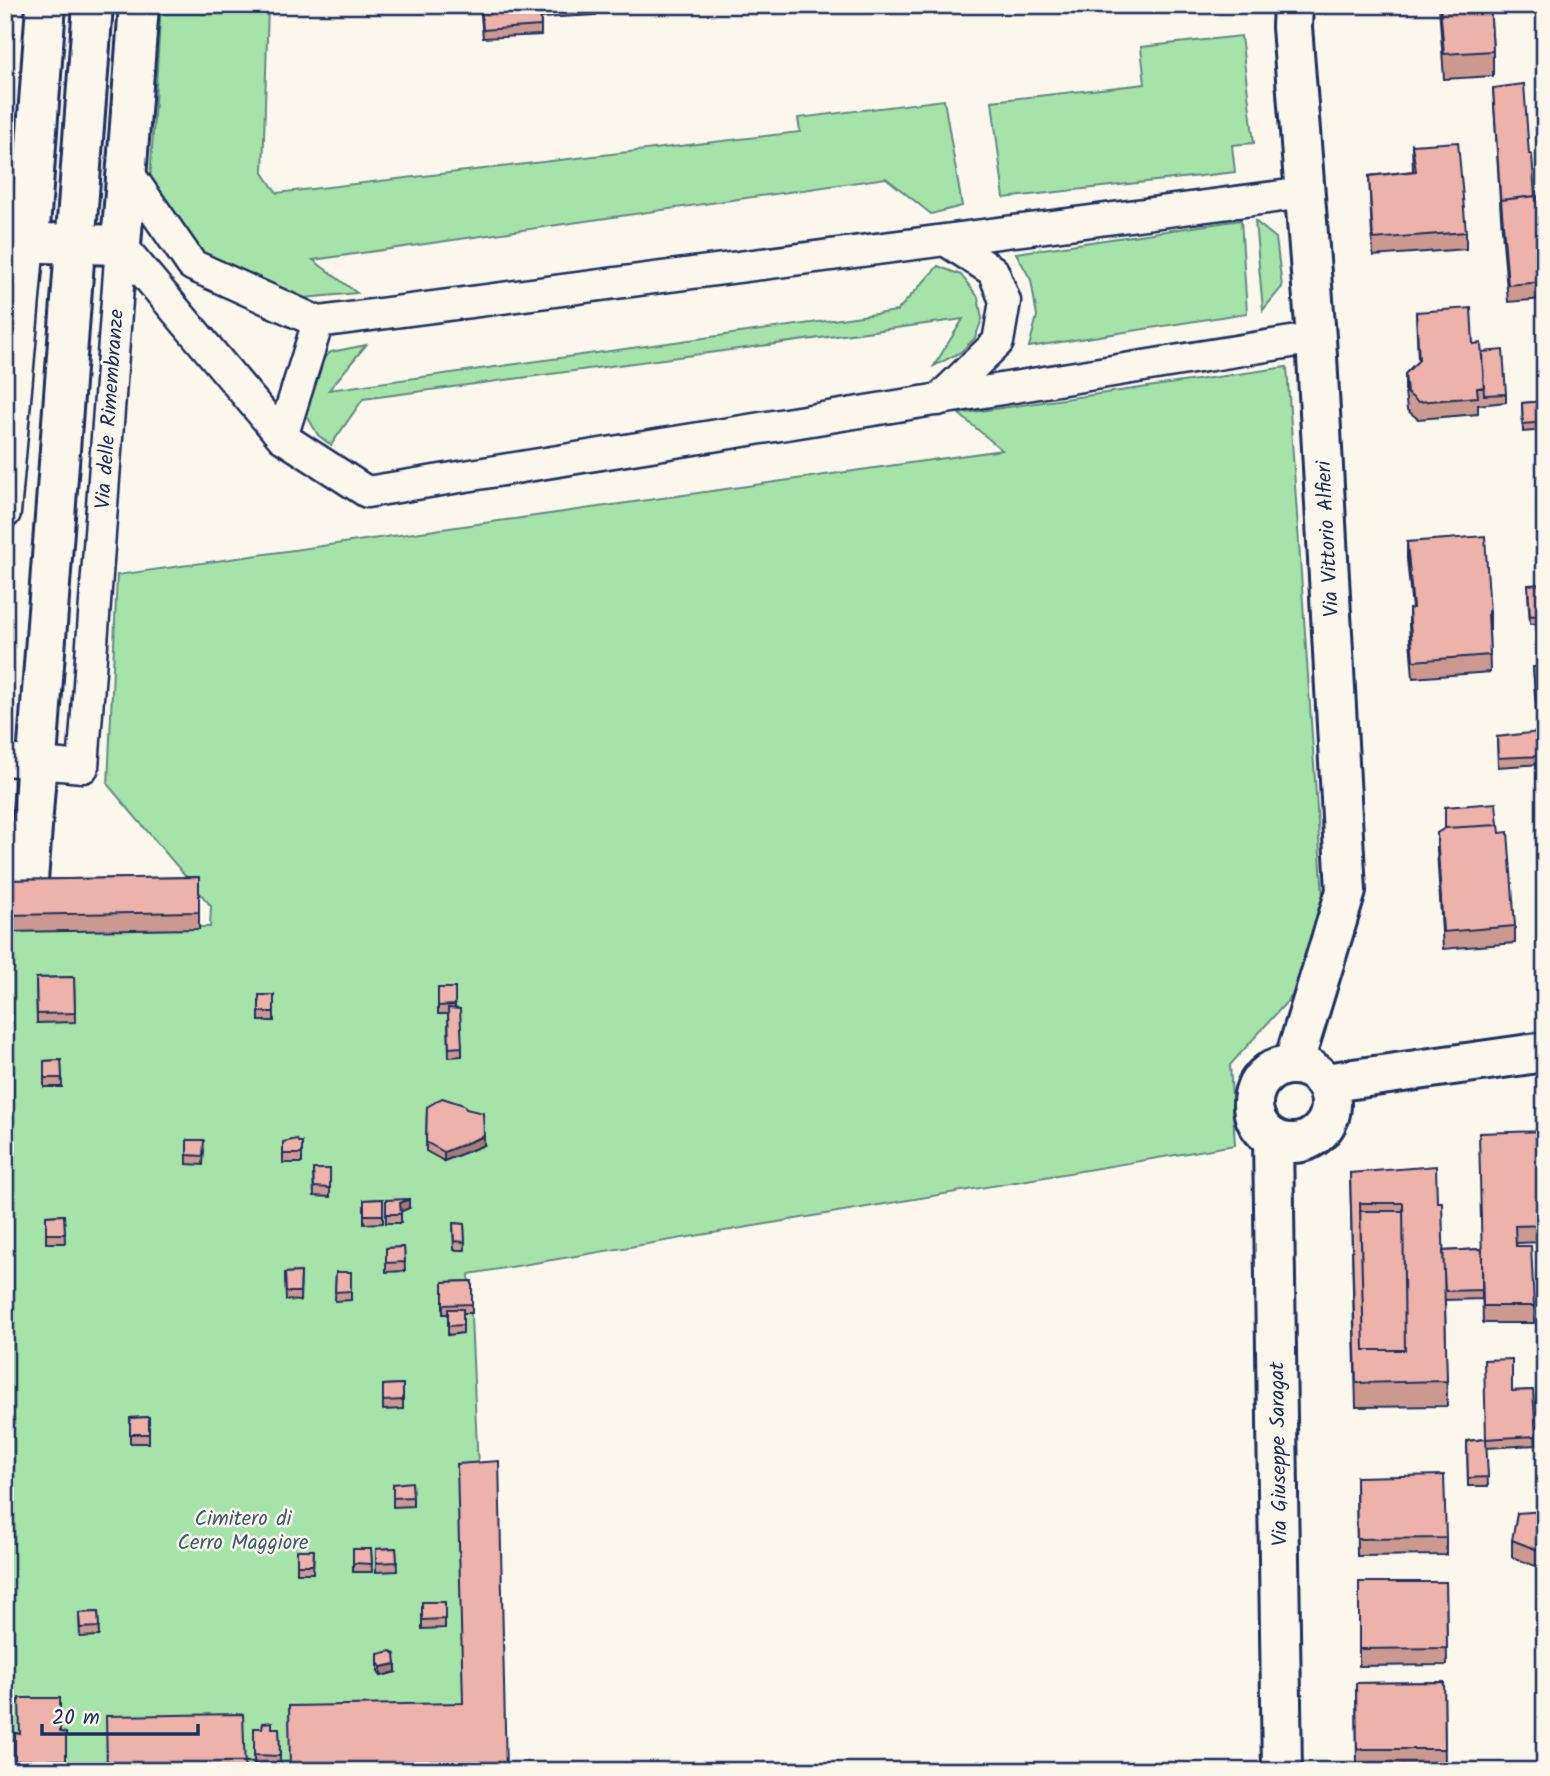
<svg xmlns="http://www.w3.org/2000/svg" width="1550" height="1776" font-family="Kalam,sans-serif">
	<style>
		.green { fill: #a6e3a9; stroke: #608984; stroke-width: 2 }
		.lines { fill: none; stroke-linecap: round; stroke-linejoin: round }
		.service-casing { stroke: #1b2f5e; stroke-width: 35 }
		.pedestrian-casing { stroke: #1b2f5e; stroke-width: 44 }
		.minor-casing { stroke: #1b2f5e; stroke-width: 44 }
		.service { stroke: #fbf7ec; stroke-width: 30 }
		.pedestrian { stroke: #fbf7ec; stroke-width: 38 }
		.minor { stroke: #fbf7ec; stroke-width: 38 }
		.wall { fill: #cc9991; stroke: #1b2f5e; stroke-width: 2 }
		.shaded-wall { fill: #a67d76; stroke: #1b2f5e; stroke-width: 2 }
		.building { fill: #edb2a9; stroke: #1b2f5e; stroke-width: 2; fill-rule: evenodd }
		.labels { text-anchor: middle; stroke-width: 5; stroke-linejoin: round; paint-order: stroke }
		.street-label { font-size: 21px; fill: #1b2f5e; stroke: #fbf7ec }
		.park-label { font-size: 21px; fill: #3e5c71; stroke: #fbf7ec }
	</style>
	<rect width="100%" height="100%" fill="#fbf7ec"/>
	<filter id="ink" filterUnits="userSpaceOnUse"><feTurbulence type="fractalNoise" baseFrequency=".0143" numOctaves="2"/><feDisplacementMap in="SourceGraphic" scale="14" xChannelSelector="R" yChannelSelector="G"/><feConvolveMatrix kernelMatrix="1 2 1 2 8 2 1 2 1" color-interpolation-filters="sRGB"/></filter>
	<g filter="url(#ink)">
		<path class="green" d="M161 5H268L263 173 277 193 800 132 798 118 944 100 962 206 931 214 886 178 313 260 357 293 293 299 199 254 150 181Z
			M1241 36 1254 143 1232 145 1235 172 1004 198 992 101 1145 84 1141 47Z
			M1241 220 1247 313 1029 347 1037 316 1031 280 1016 253Z
			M1255 221 1276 238 1282 287 1263 310Z
			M938 266 961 275 978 297 982 319 975 338 961 352 934 366 963 319 363 399 331 445 318 435 303 409 320 361 331 352 366 345 329 390 897 311Z
			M1287 367 1327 957 1230 1065 1235 1145 469 1274 492 1771H5V925L210 927 211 906 108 785 117 575 1002 450 959 414Z"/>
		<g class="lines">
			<defs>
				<path id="service" d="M127 171 192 265 318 322
					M121 245 282 437 367 492 1316 338
					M938 400 998 342 1005 301 993 271 945 240
					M282 437 318 322 1305 193
					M5 513 29 242
					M5 760 83 767 121 245"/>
				<path id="pedestrian" d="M27 894 93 5"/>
				<path id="minor" d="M1293 5 1292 27 1316 338 1346 891 1293 1065
					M5 242 121 245 139 5
					M29 242 46 5
					M1253 1104a39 39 0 1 1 78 0a39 39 0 1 1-78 0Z
					M1325 1083 1545 1052
					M1273 1138 1282 1771"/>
			</defs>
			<use href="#service" class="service-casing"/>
			<use href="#pedestrian" class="pedestrian-casing"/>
			<use href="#minor" class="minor-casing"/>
			<use href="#service" class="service"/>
			<use href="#pedestrian" class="pedestrian"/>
			<use href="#minor" class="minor"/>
		</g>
		<path class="wall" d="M480 5H596V15L541 18V35L483 38Z
			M1439 5H1490L1493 51V76L1444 79Z
			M1493 88 1529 154 1535 196 1544 282V299L1508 302 1501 217Z
			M1412 145 1466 232V249L1373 256 1369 176 1413 171Z
			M1416 312 1473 344 1482 352 1506 394V402L1478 405V414L1418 419 1407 410 1405 391V374L1418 361Z
			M1545 401V430L1523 432 1522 403Z
			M1407 542 1490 613V630H1489L1490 672 1413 678 1409 626V609H1412L1407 559Z
			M1545 584V623L1530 624 1528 594Z
			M1533 667H1545V709L1536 710Z
			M1497 737 1541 756V764L1498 767Z
			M1437 833H1500L1515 926V943L1443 949 1437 850Z
			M199 877V929L5 932V880Z
			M74 977 75 1022 37 1023 36 978Z
			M438 988H455V1009L462 1047V1056L449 1057 448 1014H438Z
			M259 995H274V1021H259Z
			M61 1060 62 1087H44V1061Z
			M427 1107 484 1145 444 1161 426 1151Z
			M1545 1131V1242L1516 1243 1534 1306V1323H1483L1482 1281V1299L1445 1300 1447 1406 1356 1407 1350 1173 1437 1202 1443 1251 1481 1249Z
			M187 1140 204 1149 203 1165 187 1164Z
			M283 1142H302V1163H283Z
			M313 1169H330V1197L314 1196Z
			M383 1199V1223L364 1224V1200Z
			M386 1200 409 1208 401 1211V1223H386Z
			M64 1215 65 1243H46V1216Z
			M453 1223 464 1224 465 1250H454Z
			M404 1247 405 1271 386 1272V1248Z
			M301 1272 300 1301 286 1300 285 1273Z
			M336 1272H351V1300L335 1301Z
			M472 1281V1313H463V1333L448 1335V1314H443V1282Z
			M403 1384V1409L383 1410V1385Z
			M1533 1390 1536 1445 1486 1448 1488 1486H1468L1467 1441 1486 1439 1512 1391Z
			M149 1417V1443H130V1418Z
			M1356 1477 1446 1538V1555L1357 1556Z
			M393 1484 413 1497V1506L393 1507Z
			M1545 1511V1565L1535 1566 1512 1557V1540Z
			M396 1548 397 1571 376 1572V1549Z
			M353 1549H371L372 1572H353Z
			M297 1550H314L313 1573H297Z
			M1359 1582H1446L1447 1665 1359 1666Z
			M422 1602H445V1628L422 1629Z
			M98 1612 99 1636 80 1637 79 1613Z
			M378 1654 396 1672 381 1676 378 1672Z
			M1444 1682 1445 1766H1357L1356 1683Z
			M254 1728H279L280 1764H254Z
			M60 1732 66 1733V1768L15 1770V1733L20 1734Z"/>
		<path class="shaded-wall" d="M484 1136V1145L444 1161V1152Z
			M409 1199V1208L400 1212V1203Z
			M396 1664V1672L381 1676V1667Z"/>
		<path class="building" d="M481 5H548V9L540 10 541 26 483 30Z
			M1440 5H1490L1493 51 1444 54Z
			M1524 84 1529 154 1532 155 1535 196 1501 200V208L1493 88Z
			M1458 142 1466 232 1373 239 1369 176 1416 171 1412 145Z
			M1537 196 1544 282 1508 285 1501 200Z
			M1471 308 1473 344 1481 343 1484 387 1477 388 1478 397 1418 402 1407 393 1405 374 1419 360 1416 312Z
			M1503 350 1506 394 1484 395 1482 352Z
			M1545 401V422L1523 424 1522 403Z
			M1485 536 1490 613 1488 612 1490 655 1413 661 1409 609 1413 608 1407 542Z
			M1545 584V614L1530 616 1528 585Z
			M1533 667H1545V701H1536Z
			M1538 732 1541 756 1498 758 1497 737Z
			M1496 803 1498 825 1445 828V807Z
			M1499 825 1500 833 1508 832 1515 926 1443 932 1437 833 1445 828Z
			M199 877V912L5 915V880Z
			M74 977 75 1013 37 1014 36 978Z
			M438 988H455V1005L438 1006Z
			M259 995H274V1012H259Z
			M448 1008 460 1009 462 1047 449 1048Z
			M61 1060 62 1078H44V1061Z
			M442 1098 464 1105 466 1109 483 1113 484 1136 444 1152 426 1142 427 1107Z
			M1545 1131V1225L1515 1226 1516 1246H1531L1534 1306H1483L1479 1133Z
			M297 1139 298 1142H302V1154H283V1142Z
			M187 1140H204L203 1156 187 1155Z
			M1436 1166 1437 1202H1442L1447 1381 1356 1383 1350 1173ZM1360 1203H1403L1405 1350H1364Z
			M313 1169H330V1188L314 1187Z
			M383 1199V1215H364V1200Z
			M409 1199 400 1203 401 1214H386V1200Z
			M1360 1211H1403L1405 1350H1364Z
			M64 1215 65 1234H46V1216Z
			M453 1223 464 1224 465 1242 454 1241Z
			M404 1247 405 1262 386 1263V1248Z
			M1482 1249V1290L1445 1291 1443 1251Z
			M301 1272 300 1292H286L285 1273Z
			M336 1272H351V1291L335 1292Z
			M472 1281V1304L443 1305V1282Z
			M448 1309H463V1325L448 1326Z
			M1512 1359V1391L1533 1390 1536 1436 1486 1439 1488 1477 1468 1478 1467 1441 1486 1439 1484 1360Z
			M403 1384V1400L383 1401V1385Z
			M149 1417V1434H130V1418Z
			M499 1461 506 1771H290L289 1706 463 1703 457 1464Z
			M1444 1475 1446 1538 1357 1539 1356 1477Z
			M412 1482 413 1497 393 1498V1484Z
			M1545 1511V1548L1535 1549 1512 1540 1517 1513Z
			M396 1548 397 1562 376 1563V1549Z
			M353 1549H371L372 1564 353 1563Z
			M297 1550H314L313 1565H297Z
			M1359 1582H1446L1447 1648 1359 1649Z
			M422 1602H445V1619L422 1620Z
			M98 1612 99 1627 80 1628 79 1613Z
			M391 1651 395 1654 396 1664 381 1667 378 1663V1654Z
			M1444 1682 1445 1749H1357L1356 1683Z
			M19 1698H60V1732L66 1733V1760L15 1761V1733L20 1734Z
			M243 1714 245 1771H107L106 1716Z
			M272 1722V1728H279L280 1756 254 1755V1728H262L263 1723Z"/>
	</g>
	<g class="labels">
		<g class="street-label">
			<text transform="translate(109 409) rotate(-86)" y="7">Via delle Rimembranze</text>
			<text transform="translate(1327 539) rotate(-93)" y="7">Via Vittorio Alfieri</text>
			<text transform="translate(1278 1454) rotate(-91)" y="7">Via Giuseppe Saragat</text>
		</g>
		<g class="park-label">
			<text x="243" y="1525">Cimitero di<tspan x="243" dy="24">Cerro Maggiore</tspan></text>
		</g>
	</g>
	<rect width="1550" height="1776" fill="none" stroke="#fbf7ec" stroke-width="28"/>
	<rect x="14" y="14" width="1522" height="1748" fill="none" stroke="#1b2f5e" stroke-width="2.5" filter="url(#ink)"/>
	<path d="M42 1724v10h156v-10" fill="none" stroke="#1b2f5e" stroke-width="3.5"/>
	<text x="52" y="1724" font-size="21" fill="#1b2f5e" stroke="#fbf7ec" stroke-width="5" paint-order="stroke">20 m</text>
</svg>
